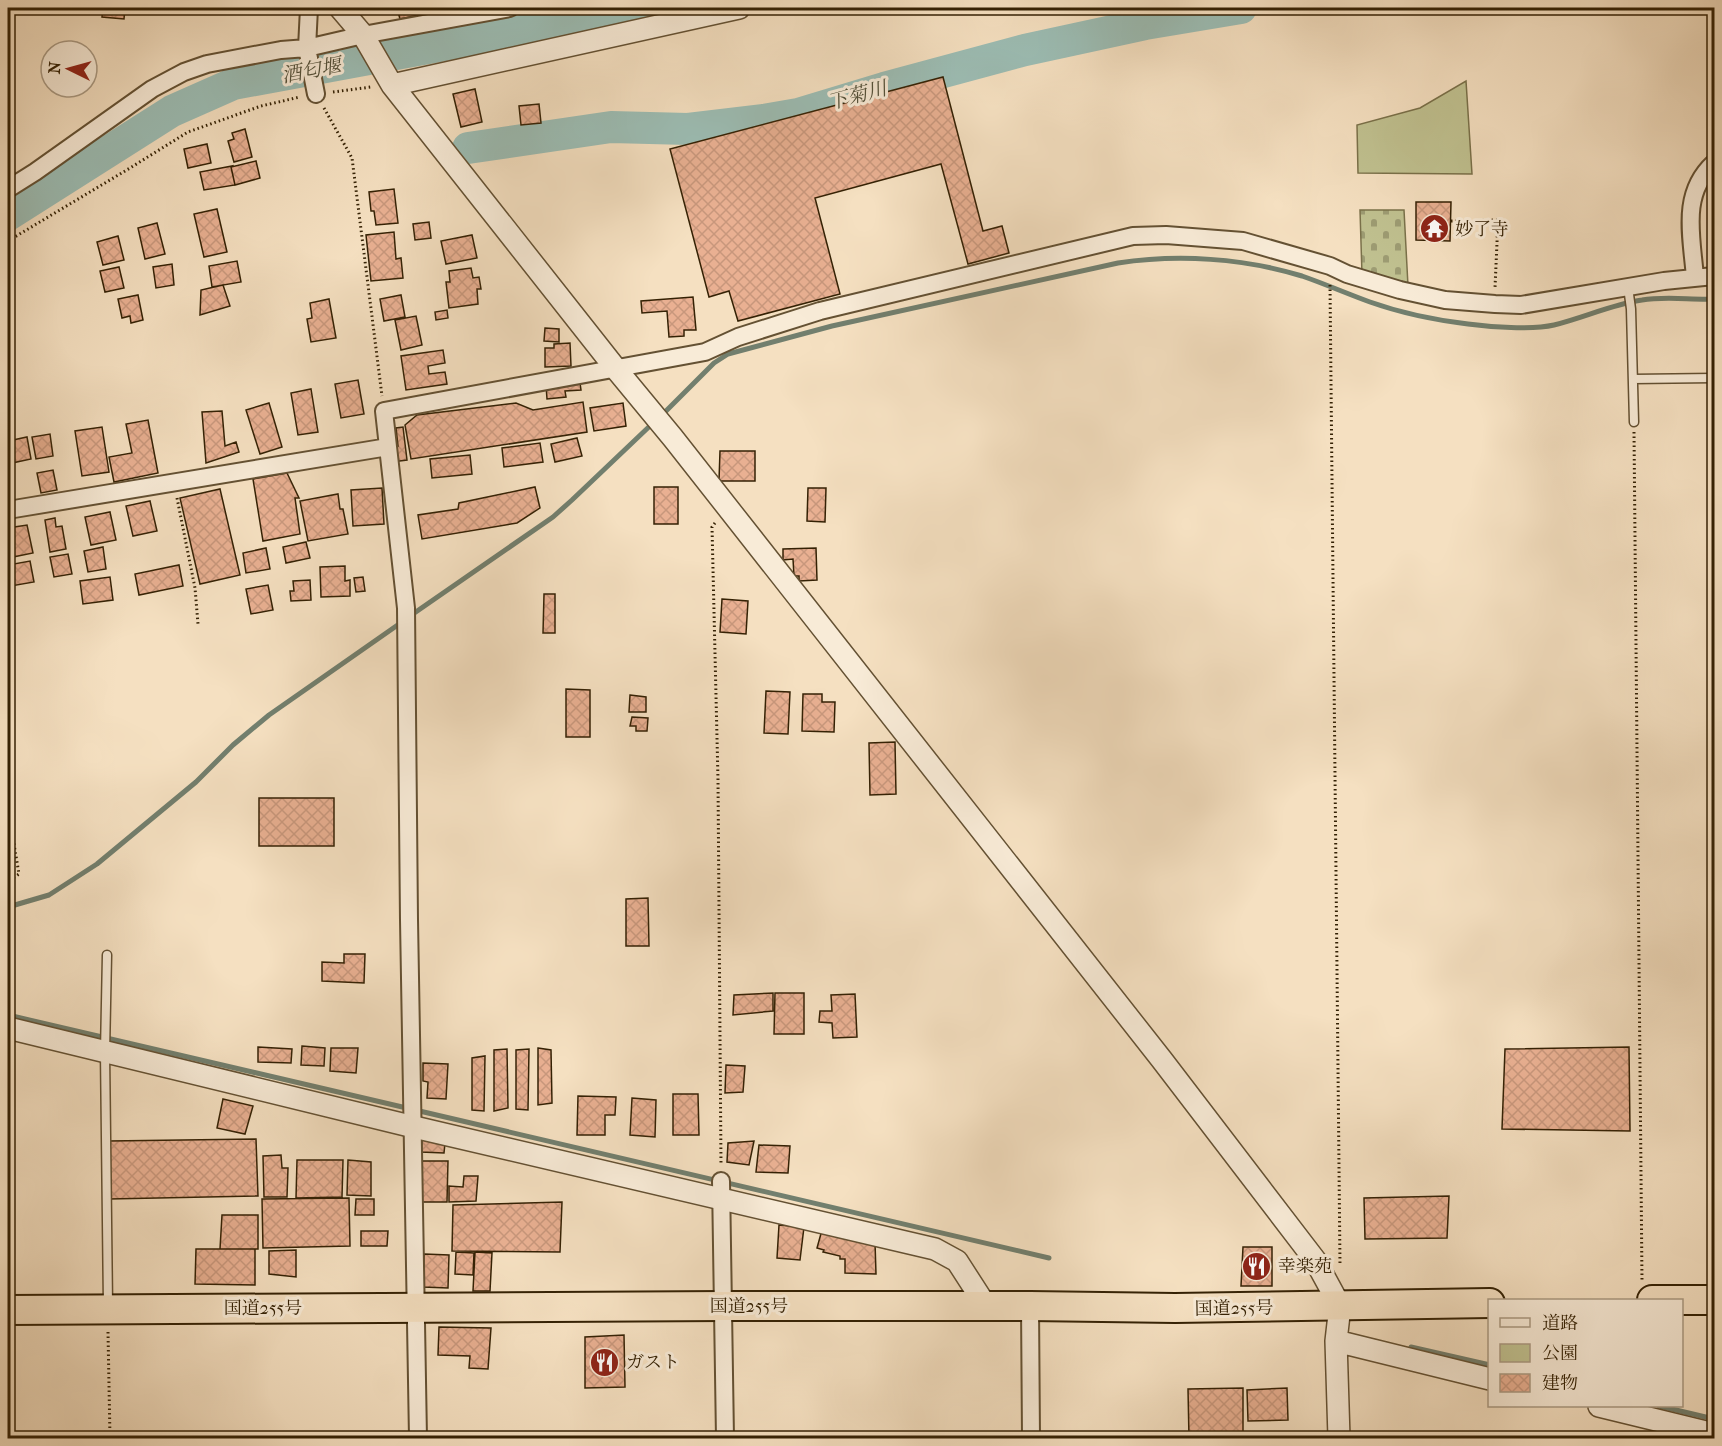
<svg xmlns="http://www.w3.org/2000/svg" width="1722" height="1446" font-family="'IM FELL French Canon','Noto Serif JP',serif">
	<style>
		.green { fill: #c0c190; stroke: #7a714a; stroke-width: 1.5 }
		.cemetery { fill: url(#cemetery-stones); stroke: #7a714a; stroke-width: 1.5 }
		.lines { fill: none; stroke-linecap: round; stroke-linejoin: round }
		.stream { stroke: #727f6e; stroke-width: 5 }
		.river { stroke: #9cbdb4; stroke-width: 32 }
		.building { fill: url(#building-cross-hatch); stroke: #342104; stroke-width: 1.5 }
		.service-casing { stroke: #645133; stroke-width: 11 }
		.minor-casing { stroke: #645133; stroke-width: 20 }
		.tertiary-casing { stroke: #645133; stroke-width: 24 }
		.trunk-casing { stroke: #342104; stroke-width: 32 }
		.path { stroke: #342104; stroke-width: 3; stroke-dasharray: 1.5 3; stroke-linecap: butt }
		.service { stroke: #f8ebd7; stroke-width: 8 }
		.minor { stroke: #f8ebd7; stroke-width: 16 }
		.tertiary { stroke: #f8ebd7; stroke-width: 21 }
		.trunk { stroke: #f5e0c1; stroke-width: 28 }
		.labels { text-anchor: middle; stroke-width: 6; stroke-linejoin: round; paint-order: stroke }
		.poi-label { font-size: 18px; fill: #342104; stroke: #f8ebd7; text-anchor: start }
		.street-label { font-size: 18px; fill: #342104; stroke: #f8ebd7 }
		.water-label { font-size: 20px; font-style: italic; fill: #535039; stroke: #f8ebd7 }
	</style>
	<defs>
		<pattern id="cemetery-stones" width="16" height="16" patternUnits="userSpaceOnUse" patternTransform="scale(1.5)"><rect width="16" height="16" fill="#c0c190"/><path d="M2 7V4a2 2 0 0 1 4 0v3zM10 15v-3a2 2 0 0 1 4 0v3z" fill="#9d9c73"/></pattern>
		<pattern id="building-cross-hatch" width="8" height="8" patternUnits="userSpaceOnUse" patternTransform="scale(1.5)"><rect width="8" height="8" fill="#e9b092"/><path d="M0 0l8 8M0 8l8-8" fill="none" stroke="#c8977c"/></pattern>
	</defs>
	<rect width="100%" height="100%" fill="#f5e0c1"/>
	<filter id="stains"><feTurbulence type="fractalNoise" baseFrequency=".00333" numOctaves="4"/><feColorMatrix values="0 0 0 0 .2 0 0 0 0 .09 0 0 0 0 .02 0 0 0 .5 -.17"/></filter>
	<radialGradient id="worn" r=".72"><stop offset=".6" stop-color="#630" stop-opacity="0"/><stop offset="1" stop-color="#630" stop-opacity=".3"/></radialGradient>
	<path class="green" d="M1466 81 1472 174 1358 173 1357 125 1420 108Z"/>
	<path class="cemetery" d="M1360 210H1404L1408 286 1362 275Z"/>
	<g class="lines">
		<path class="stream" d="M660 417 714 363 728 354 832 326 1118 263C1178 254 1243 258 1302 276 1325 284 1348 294 1370 302 1401 313 1435 320 1468 324 1490 327 1532 330 1554 325 1583 318 1613 304 1642 300 1665 296 1691 300 1714 299
			M410 616 553 517 572 500 653 423
			M8 907 49 895 97 864 196 782 233 745 269 715 402 622
			M8 1015 1049 1258
			M1411 1347 1490 1365
			M1659 1406 1714 1419"/>
		<path class="river" d="M468 148 611 127 688 129 764 120 798 114 884 88 1025 50 1145 24 1241 8
			M8 215 172 111 233 84 646 8"/>
	</g>
	<path class="building" d="M103 8H125L124 19 102 17Z
		M397 8H423L424 14 400 19Z
		M943 77 983 231 1002 226 1009 253 968 264 941 164 815 198 840 294 738 321 729 291 709 297 670 149Z
		M475 89 482 122 461 127 453 94Z
		M539 104 541 123 521 125 519 106Z
		M245 129 252 157 234 162 228 141 234 139 232 133Z
		M207 144 211 163 188 168 184 149Z
		M256 161 260 178 235 185 231 167Z
		M232 166 231 167 235 185 204 190 200 172Z
		M394 189 398 223 376 225 374 211H371L369 192Z
		M1416 202H1451L1450 241 1416 240Z
		M217 209 227 252 204 257 194 214Z
		M429 222 431 238 415 240 413 224Z
		M157 223 165 254 145 259 138 228Z
		M394 232 396 259 401 258 403 278 371 281 366 235Z
		M472 235 477 258 446 264 441 241Z
		M118 236 124 260 103 265 97 242Z
		M237 261 241 282 212 287 209 266Z
		M172 264 174 285 156 288 153 267Z
		M119 267 124 288 105 292 100 271Z
		M471 268 473 278 479 277 481 289H477L478 304 449 308 446 282H450L449 271Z
		M223 285 230 306 200 315 201 290Z
		M138 295 143 320 131 323 130 316 122 318 118 299Z
		M401 295 405 317 384 321 380 299Z
		M693 297 696 330H684V336L669 337 667 311 642 313 641 301Z
		M329 299 336 338 311 342 307 319 312 318 310 303Z
		M447 310 448 318 436 320 435 312Z
		M416 316 422 345 401 350 395 320Z
		M545 328 559 329V342L544 341Z
		M570 343 571 366 545 367V348H554V344Z
		M443 350 445 363 428 366 429 374 445 372 447 384 406 390 401 356Z
		M358 380 364 414 341 418 335 384Z
		M580 383 581 390 565 391 566 397 547 399 546 385Z
		M311 389 318 432 298 435 291 393Z
		M583 402 587 432 411 459 405 425 417 415 516 403 533 410Z
		M269 403 282 447 260 454 246 410Z
		M623 403 626 426 594 431 590 408Z
		M222 411 225 446 236 442 239 452 206 463 202 412Z
		M148 420 158 473 114 482 109 457 132 453 126 424Z
		M102 427 109 472 82 476 75 431Z
		M403 427 407 460 392 462 391 447 398 446 396 428Z
		M50 434 53 456 36 459 32 437Z
		M27 437 31 459 12 463 8 441Z
		M577 438 582 456 555 462 551 444Z
		M540 443 543 462 504 467 502 448Z
		M720 451H755V481H719Z
		M470 455 472 474 432 478 430 459Z
		M53 470 57 490 41 493 37 473Z
		M287 473 299 498H295L300 534 263 541 253 479Z
		M535 487 540 508 517 523 422 539 418 515 458 509 459 503Z
		M654 487H678V524H654Z
		M382 488 384 524 353 526 351 490Z
		M808 488H826L825 522 807 521Z
		M220 489 240 575 200 584 180 498Z
		M338 494 340 509H343L348 534 308 541 300 501Z
		M150 501 157 531 133 536 126 506Z
		M110 512 116 540 91 545 85 517Z
		M55 518 56 527 62 526 66 549 50 552 45 520Z
		M27 525 33 553 8 558V528Z
		M306 542 310 558 286 563 283 547Z
		M103 547 106 569 88 572 84 551Z
		M266 548 270 569 246 573 243 553Z
		M816 548 817 580 799 581V576H794L793 559 783 560V549Z
		M68 554 72 574 54 577 50 557Z
		M30 561 34 582 11 586 8 565Z
		M179 565 183 586 139 595 135 574Z
		M345 566V581L350 580V596L321 597 320 567Z
		M110 577 113 600 83 604 80 581Z
		M363 577 365 591 356 592 354 578Z
		M310 580 311 600 291 601 290 591H294L293 581Z
		M268 585 273 610 251 614 246 589Z
		M544 594H555V633H543Z
		M722 599 748 601 746 634 720 632Z
		M566 689 590 690V737H566Z
		M766 691 790 692 788 734 764 733Z
		M803 694H822V702H835L834 732 802 731Z
		M630 695 646 697V712H629Z
		M632 717 648 718 647 731H636V726H630Z
		M895 742 896 794 870 795 869 743Z
		M259 798H334V846H259Z
		M648 898 649 946H626V899Z
		M344 954H365L364 983 322 981V962L344 963Z
		M773 993V1011L733 1015 734 995Z
		M775 993H804V1034H774Z
		M855 994 857 1037 833 1038 832 1023 819 1022 820 1011H832L831 995Z
		M302 1046 325 1048 324 1066 301 1065Z
		M258 1047 292 1049 291 1063 258 1062Z
		M1629 1047 1630 1131 1502 1129 1505 1049Z
		M331 1048H358L356 1073 330 1071Z
		M538 1048 551 1050 552 1103 538 1105Z
		M507 1049 508 1108 494 1111V1050Z
		M529 1049 528 1110 516 1109V1050Z
		M485 1056 484 1111 472 1110V1058Z
		M423 1063 448 1064 446 1099 427 1098 428 1082 423 1081Z
		M726 1065 745 1066 743 1092 725 1093Z
		M673 1094H698L699 1135H673Z
		M578 1096 616 1097 615 1115H605V1135H577Z
		M632 1098 656 1100 655 1137 630 1135Z
		M223 1099 253 1106 245 1134 217 1128Z
		M256 1139 258 1196 109 1199V1141Z
		M422 1140 445 1143 444 1153 421 1152Z
		M754 1141 749 1165 727 1162 728 1143Z
		M759 1145 790 1146 788 1173 756 1172Z
		M281 1155 282 1168H288L287 1197H264L263 1156Z
		M297 1160H343L342 1197 296 1198Z
		M348 1160 371 1162V1196L347 1195Z
		M422 1161H448L447 1202H421Z
		M464 1176H478L476 1201 449 1202V1186L463 1187Z
		M1449 1196 1447 1238 1365 1239 1364 1198Z
		M349 1198 350 1246 263 1248 262 1199Z
		M356 1199H374V1215H355Z
		M562 1202 560 1252 452 1251 453 1205Z
		M222 1215H258V1249H220Z
		M779 1225 804 1227 800 1260 777 1258Z
		M822 1230 875 1242 876 1274 845 1273V1259H840V1256L823 1252 824 1250 817 1248Z
		M361 1231H388L387 1246H361Z
		M1243 1247H1272V1286H1241Z
		M196 1249H255V1285L195 1284Z
		M296 1250V1277L269 1274V1251Z
		M456 1252 474 1253 473 1275 455 1274Z
		M475 1252 492 1253 490 1291H473Z
		M424 1254 449 1255 448 1288 423 1287Z
		M439 1327 491 1328 488 1369 469 1368 470 1356 438 1355Z
		M624 1335 625 1387 585 1388V1337Z
		M1243 1388V1438H1189L1188 1389Z
		M1287 1388 1288 1420 1248 1421 1247 1390Z"/>
	<g class="lines">
		<defs>
			<path id="service" d="M1628 287 1631 309 1634 422
				M1633 379 1714 378
				M107 955 105 1052 108 1306"/>
			<path id="minor" d="M309 8 307 48 316 94
				M8 189 35 172 152 89 184 72 207 64 281 50 307 48 363 35 510 8
				M1695 278C1692 237 1680 194 1714 163
				M8 510 388 447
				M721 1181 725 1438
				M1030 1306 1031 1438
				M418 1438 409 920 406 608 384 411 705 352 738 337 820 311 1133 236 1166 235 1243 241 1330 266 1347 274 1400 290 1445 300 1495 304 1521 305 1664 281 1714 276"/>
			<path id="tertiary" d="M340 8 363 35 392 85 616 369 673 438 1162 1060 1315 1260 1340 1306 1336 1341 1339 1438
				M392 85 739 8
				M8 1028 414 1127 935 1249 957 1261 986 1306
				M1336 1341 1490 1379
				M1599 1406 1714 1434"/>
			<path id="trunk" d="M1652 1300H1714
				M8 1310 724 1306H1030L1175 1308 1490 1303"/>
		</defs>
		<use href="#service" class="service-casing"/>
		<use href="#minor" class="minor-casing"/>
		<use href="#tertiary" class="tertiary-casing"/>
		<use href="#trunk" class="trunk-casing"/>
		<path class="path" d="M333 92 371 87
			M324 108 352 158 382 396
			M1451 221 1498 220 1495 288
			M8 241 130 168 188 132 261 106 300 97
			M1330 285 1340 1265
			M1634 432 1642 1281
			M177 498 195 588 198 624
			M715 523 712 527 718 780 721 1164
			M8 808 19 874 13 878H8
			M108 1332 110 1438"/>
		<use href="#service" class="service"/>
		<use href="#minor" class="minor"/>
		<use href="#tertiary" class="tertiary"/>
		<use href="#trunk" class="trunk"/>
	</g>
	<defs>
		<symbol id="temple-disc" viewBox="-11 -11 22 22"><circle r="9.5" fill="#8f2418" stroke="#f8ebd7"/><path d="M0-6L5-2H3V0L6.5 2.5H4V6H1.5V3h-3V6H-4V2.5H-6.5L-3 0V-2H-5Z" fill="#fff"/></symbol>
		<symbol id="restaurant-disc" viewBox="-11 -11 22 22"><circle r="9.5" fill="#8f2418" stroke="#f8ebd7"/><path d="M-5-6h1v4h1v-4h1v4h1v-4h1v5L-1.5 .5V6h-2V.5L-5-1ZM5-6V6H3V1.5H1.5Q1.5-4 5-6Z" fill="#fff"/></symbol>
	</defs>
	<g fill-rule="evenodd">
		<use href="#temple-disc" x="1418" y="212" width="33" height="33"/>
		<use href="#restaurant-disc" x="1240" y="1250" width="33" height="33"/>
		<use href="#restaurant-disc" x="588" y="1346" width="33" height="33"/>
	</g>
	<g class="labels">
		<g class="poi-label">
			<text x="1455" y="235">妙了寺</text>
			<text x="1278" y="1272">幸楽苑</text>
			<text x="626" y="1368">ガスト</text>
		</g>
		<g class="street-label">
			<text x="749" y="1312">国道255号</text>
			<text x="263" y="1314">国道255号</text>
			<text transform="translate(1234 1308) rotate(-1)" y="6">国道255号</text>
		</g>
		<g class="water-label">
			<text transform="translate(311 70) rotate(-11)" y="7">酒匂堰</text>
			<text transform="translate(857 95) rotate(-15)" y="7">下菊川</text>
		</g>
	</g>
	<rect width="1722" height="1446" fill="none" stroke="#f5e0c1" stroke-width="30"/>
	<rect x="9" y="9" width="1704" height="1428" fill="none" stroke="#342104" stroke-width="3"/>
	<rect x="15" y="15" width="1692" height="1416" fill="none" stroke="#342104" stroke-width="1.5"/>
	<rect x="1488" y="1299" width="195" height="108" fill="#f8ebd7" stroke="#aa9a83" stroke-width="1.5"/>
	<rect x="1500" y="1318" width="30" height="9" fill="#f8ebd7" stroke="#aa9a83" stroke-width="1.5"/>
	<text x="1542" y="1329" font-size="18" fill="#342104">道路</text>
	<rect x="1500" y="1344" width="30" height="18" fill="#c0c190" stroke="#aa9a83" stroke-width="1.5"/>
	<text x="1542" y="1359" font-size="18" fill="#342104">公園</text>
	<rect x="1500" y="1374" width="30" height="18" fill="url(#building-cross-hatch)" stroke="#aa9a83" stroke-width="1.5"/>
	<text x="1542" y="1389" font-size="18" fill="#342104">建物</text>
	<g transform="translate(69 69) rotate(275)"><circle r="28" fill="#f8ebd7" stroke="#aa9a83" stroke-width="1.5"/>
	<path d="M0-4.5L10 22L0 15L-10 22Z" fill="#8f2418"/>
	<text y="-9" font-size="16" font-weight="bold" text-anchor="middle" fill="#342104">N</text>
	</g>
	<rect width="100%" height="100%" filter="url(#stains)"/>
	<rect width="100%" height="100%" fill="url(#worn)"/>
</svg>
